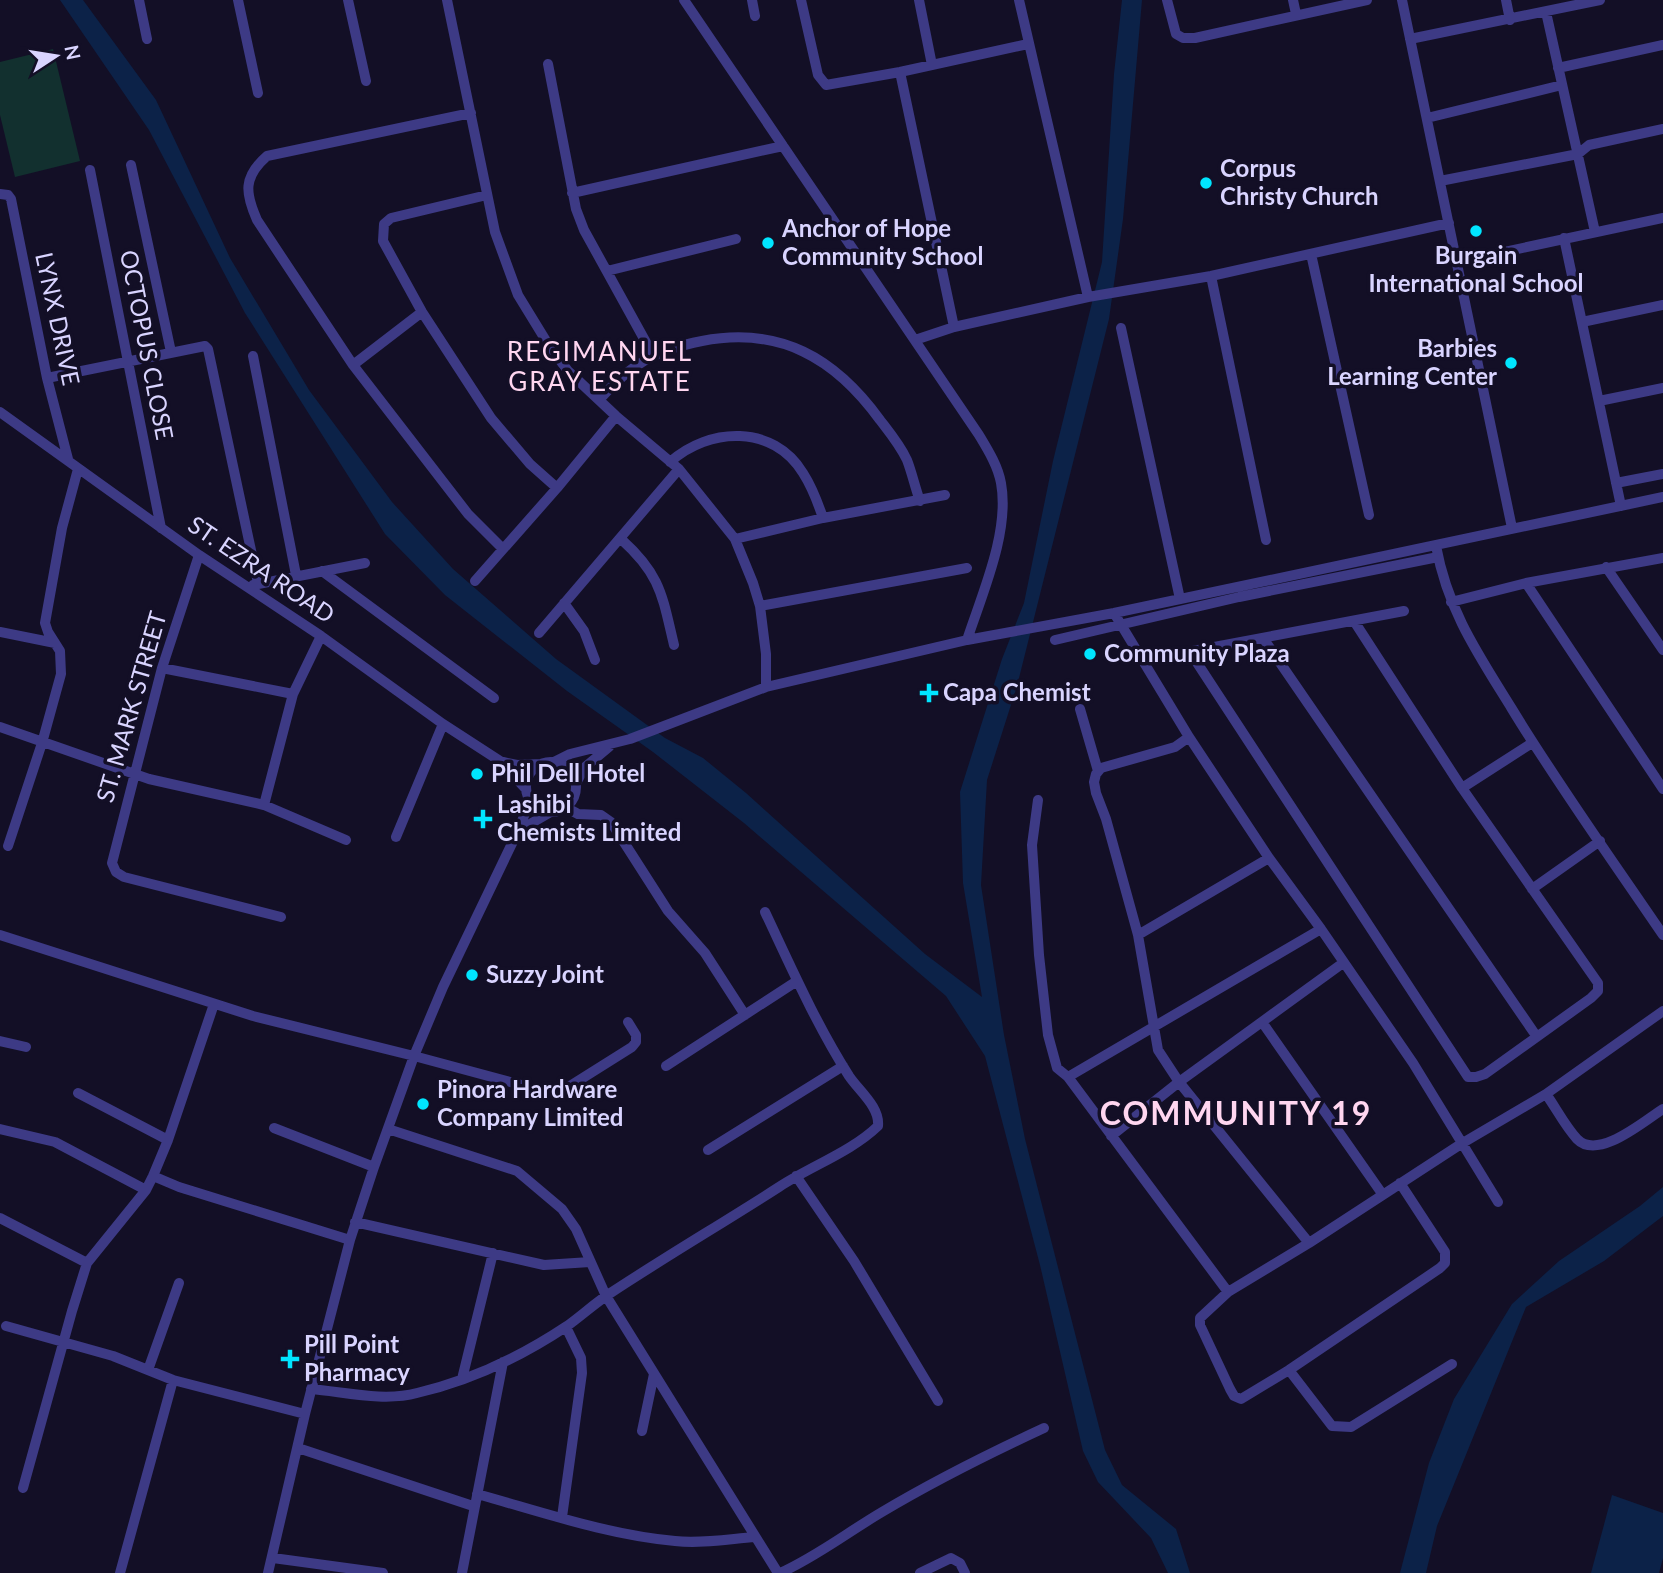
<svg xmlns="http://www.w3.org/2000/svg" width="1663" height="1573" font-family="Lato,sans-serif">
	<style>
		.green { fill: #12302f }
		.water { fill: #0c2248 }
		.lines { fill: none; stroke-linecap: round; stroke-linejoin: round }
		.minor { stroke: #3d3a85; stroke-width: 10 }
		.poi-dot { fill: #00e5ff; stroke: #130f26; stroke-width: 2.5 }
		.labels { text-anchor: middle; stroke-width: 7; stroke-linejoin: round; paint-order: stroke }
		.poi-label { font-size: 24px; font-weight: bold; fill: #d9d4ff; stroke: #130f26; text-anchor: start }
		.street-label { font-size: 24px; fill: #d9d4ff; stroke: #130f26 }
		.neighbourhood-label { font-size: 26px; letter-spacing: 2px; fill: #ffd6f0; stroke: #130f26 }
		.district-label { font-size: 32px; font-weight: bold; letter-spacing: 2px; fill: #ffd6f0; stroke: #130f26 }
	</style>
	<rect width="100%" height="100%" fill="#130f26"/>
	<path class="green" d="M53 49 80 161 15 177 0 115V62Z"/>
	<path class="water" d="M60 0H83L156 100 230 258 309 390 392 502 453 569 556 659 665 738 703 758 746 793 925 954 982 997 963 883 960 792 1002 659 1024 603 1053 461 1102 262 1114 74 1122 0H1142L1123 219 1109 319 1017 686 987 780 981 885 1004 1035 1025 1139 1105 1450 1122 1485 1176 1529 1190 1573H1168L1151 1538 1098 1482 1083 1451 1040 1265 985 1056 946 996 744 823 653 752 567 691 445 595 385 534 245 313 149 130Z
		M1663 1187V1216L1604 1261 1526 1307 1437 1526 1426 1573H1400L1429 1463 1454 1399 1512 1304 1559 1261 1640 1206Z
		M1612 1495 1663 1513V1558L1659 1573H1591Z"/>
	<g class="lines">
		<path class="minor" d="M139 0 147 39
			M238 0 258 93
			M348 0 366 81
			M447 0 495 232 518 295 548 344 568 371 616 416 679 469 735 539 753 583 760 606 766 654V687
			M684 0 979 435C988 450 998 466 1001 483 1010 532 982 594 967 640
			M752 0 755 16
			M801 0 818 75 826 85 900 72 1028 44
			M919 0 932 65
			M1019 0 1088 297
			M1167 0 1176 34 1183 38H1195L1367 0
			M1293 0 1296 14
			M1402 0 1512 528
			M1506 0 1510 20
			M1546 12 1595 232
			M1410 39 1600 0
			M548 64 576 209 584 230 653 355
			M1558 68 1663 45
			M900 72 954 327
			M471 113 267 156C243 177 245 193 257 220L353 365 468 514 503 549
			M1427 118 1562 85
			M131 165 171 352
			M90 170 161 528
			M1440 181 1578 154 1589 145 1663 129
			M572 193 783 146
			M0 194 8 195 11 199 47 378 68 459
			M487 195 391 218 384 224 383 241 422 312 491 418 530 464 557 488
			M1564 238 1621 506
			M1311 254 1369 515
			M1457 262 1663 218
			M607 271 736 239
			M1211 276 1266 540
			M1582 322 1663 305
			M1121 328 1180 599
			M915 340 954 327 1088 297 1211 276 1449 223
			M253 356 296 575
			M353 365 422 312
			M47 378 205 346 208 349 258 583
			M599 400C631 364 655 350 702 341 780 326 835 358 880 420 890 433 900 445 907 460 912 473 915 487 920 501
			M1599 401 1663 388
			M0 412 199 555 321 636 443 724 500 761 526 789
			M670 462C709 427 773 424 803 473 812 487 818 503 823 518
			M1616 483 1663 474
			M621 539C661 575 662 595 674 645
			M735 539 823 518 945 495
			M1436 546C1448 611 1478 654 1512 709 1559 786 1612 860 1663 935
			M199 555 162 668 112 863 116 872 124 877 281 917
			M1606 567 1663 650
			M322 571 494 698
			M475 581 557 488 616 416
			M1526 583 1663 789
			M253 585 365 563
			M1451 602 1526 583 1663 558
			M564 603 584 631 595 660
			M760 606 967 568
			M1114 613 1189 737 1269 858 1321 929 1413 1063 1498 1202
			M0 632 55 643
			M539 633 679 469
			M1263 638 1537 1037
			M1055 640 1239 597 1438 557
			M1190 652 1468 1077H1476L1485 1074 1591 998 1598 991V983L1462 788 1354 621
			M1161 657 1404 611
			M162 668 293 694
			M1080 709 1098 771
			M0 727 149 779 264 805 346 840
			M1189 737 1175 747 1101 768 1096 774 1094 782 1096 793 1106 819 1138 935 1158 1050 1179 1082 1309 1243
			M526 787a25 25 0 1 1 50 0a25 25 0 1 1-50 0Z
			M503 762 517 765 541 764
			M554 762 570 754 630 739 766 687 967 640 1114 613 1663 497
			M576 783 585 767 609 747
			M1462 788 1532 743
			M1038 800 1032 845 1039 955 1048 1035 1057 1068 1068 1077 1228 1292 1309 1243 1461 1144 1546 1094 1663 1011
			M264 805 293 694 321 636
			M567 808 578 814 601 815 611 822 668 911 705 953 745 1015
			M518 831 549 813
			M396 837 443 724
			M8 846 42 743 61 674 60 651 48 632 45 623 62 528 78 469
			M1532 889 1600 841
			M0 935 253 1016 414 1056 540 1090 558 1091 570 1086 632 1047 636 1042V1035L628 1022
			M1138 935 1269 858
			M1262 1022 1383 1195
			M0 1041 26 1047
			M666 1066 797 981
			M1068 1077 1321 929
			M78 1093 168 1140
			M1546 1094C1556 1108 1565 1126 1577 1139 1598 1161 1644 1121 1663 1109
			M274 1128 374 1167
			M0 1129 55 1142 146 1190
			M388 1129 517 1171 562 1209 576 1229 606 1296 778 1573
			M1111 1136 1179 1082 1343 963
			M708 1150 843 1066
			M153 1176 179 1187 350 1240
			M796 1176 854 1261 938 1401
			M0 1218 87 1263
			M355 1222 544 1265 590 1262
			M1228 1292 1200 1318V1325L1230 1389 1234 1396 1241 1399 1289 1370 1440 1268 1445 1263V1252L1400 1183
			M6 1326 113 1356 173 1380 305 1414
			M148 1370 179 1283
			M1289 1370 1332 1426 1351 1427 1452 1364
			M462 1379 493 1253
			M311 1389C345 1392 384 1402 417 1393 469 1381 522 1356 567 1326 581 1316 594 1304 609 1294 665 1257 723 1223 779 1187 811 1166 851 1152 878 1126 880 1107 859 1091 849 1076 816 1024 791 967 765 912
			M642 1431 654 1374
			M298 1448 473 1506
			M23 1488 72 1311 87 1263 146 1190 153 1176 168 1140 214 1004
			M477 1494C542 1512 608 1535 675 1541 701 1544 729 1539 755 1537
			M562 1517 582 1373 581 1358 566 1327
			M273 1558 383 1573
			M120 1573 173 1380
			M268 1573 305 1414 350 1240 374 1167 414 1056 443 987 518 831 530 801
			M462 1573 503 1362
			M780 1573C816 1557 848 1532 882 1512 934 1481 988 1454 1044 1428
			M920 1573 951 1558 960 1563 965 1573"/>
	</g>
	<g class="poi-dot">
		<circle cx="1206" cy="183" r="7"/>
		<circle cx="1476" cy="231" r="7"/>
		<circle cx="768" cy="243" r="7"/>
		<circle cx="1511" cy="363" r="7"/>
		<circle cx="1090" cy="654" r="7"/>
		<path d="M925.5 682.5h7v7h7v7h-7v7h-7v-7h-7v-7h7z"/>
		<circle cx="477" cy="774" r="7"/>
		<path d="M479.5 808.5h7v7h7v7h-7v7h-7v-7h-7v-7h7z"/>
		<circle cx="472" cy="975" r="7"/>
		<circle cx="423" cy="1104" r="7"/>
		<path d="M286.5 1348.5h7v7h7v7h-7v7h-7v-7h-7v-7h7z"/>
	</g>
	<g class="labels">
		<g class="poi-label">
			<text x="1220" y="177">Corpus<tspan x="1220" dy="28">Christy Church</tspan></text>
			<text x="782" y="237">Anchor of Hope<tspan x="782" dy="28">Community School</tspan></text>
			<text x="1476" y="264" text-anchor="middle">Burgain<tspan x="1476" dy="28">International School</tspan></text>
			<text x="1497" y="357" text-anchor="end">Barbies<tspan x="1497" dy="28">Learning Center</tspan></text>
			<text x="1104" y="662">Community Plaza</text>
			<text x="943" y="701">Capa Chemist</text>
			<text x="491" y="782">Phil Dell Hotel</text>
			<text x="497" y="813">Lashibi<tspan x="497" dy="28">Chemists Limited</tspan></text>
			<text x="486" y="983">Suzzy Joint</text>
			<text x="437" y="1098">Pinora Hardware<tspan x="437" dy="28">Company Limited</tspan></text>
			<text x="304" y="1353">Pill Point<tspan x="304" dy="28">Pharmacy</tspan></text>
		</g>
		<g class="street-label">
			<text transform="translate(57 319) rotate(78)" y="8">LYNX DRIVE</text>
			<text transform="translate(146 345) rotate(79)" y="8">OCTOPUS CLOSE</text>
			<text transform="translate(261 570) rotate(34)" y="8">ST. EZRA ROAD</text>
			<text transform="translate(132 707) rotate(-74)" y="8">ST. MARK STREET</text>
		</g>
		<g class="neighbourhood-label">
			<text x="600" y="361">REGIMANUEL<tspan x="600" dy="30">GRAY ESTATE</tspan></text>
		</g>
		<g class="district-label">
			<text x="1236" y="1125">COMMUNITY 19</text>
		</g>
	</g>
	<g transform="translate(56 56) rotate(78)" stroke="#130f26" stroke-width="5" paint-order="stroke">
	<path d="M0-5L12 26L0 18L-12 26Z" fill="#d9d4ff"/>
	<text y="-10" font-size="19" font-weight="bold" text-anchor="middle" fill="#d9d4ff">N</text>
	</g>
</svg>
